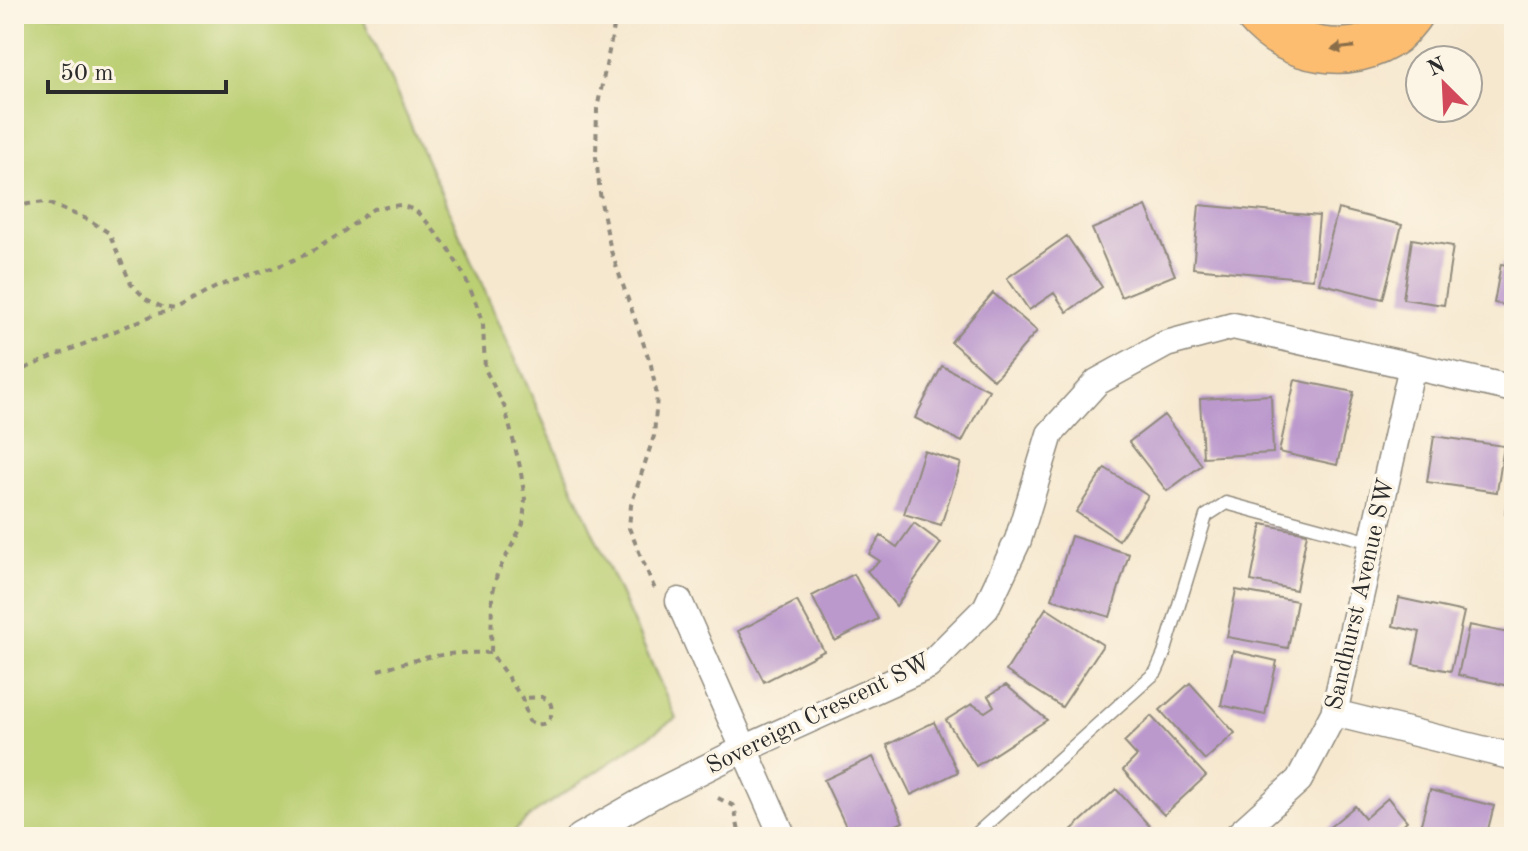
<svg xmlns="http://www.w3.org/2000/svg" width="1528" height="851" font-family="'Old Standard TT',serif">
	<style>
		.green { fill: #bbcf73; stroke: #737d4f; stroke-width: 2 }
		.building { fill: #bb99cd }
		.lines { fill: none; stroke-linecap: round; stroke-linejoin: round }
		.service-casing { stroke: #908a7d; stroke-width: 15 }
		.minor-casing { stroke: #908a7d; stroke-width: 29 }
		.motorway-casing { stroke: #908a7d; stroke-width: 47 }
		.path { stroke: #908a7d; stroke-width: 4; stroke-dasharray: 6 6; stroke-linecap: butt }
		.service { stroke: #fff; stroke-width: 12 }
		.minor { stroke: #fff; stroke-width: 26 }
		.motorway { stroke: #fcbd6f; stroke-width: 44 }
		.oneway { fill: #896d4a }
		.labels { text-anchor: middle; stroke-width: 7; stroke-linejoin: round; paint-order: stroke }
		.street-label { font-size: 24px; fill: #2b2b2b; stroke: #fcf5e5 }
	</style>
	<rect width="100%" height="100%" fill="#fcf5e5"/>
	<filter id="ink" filterUnits="userSpaceOnUse"><feTurbulence type="fractalNoise" baseFrequency=".0125" numOctaves="2"/><feDisplacementMap in="SourceGraphic" scale="16" xChannelSelector="R" yChannelSelector="G"/><feConvolveMatrix kernelMatrix="1 2 1 2 8 2 1 2 1" color-interpolation-filters="sRGB"/></filter>
	<filter id="wash" filterUnits="userSpaceOnUse"><feTurbulence type="fractalNoise" baseFrequency=".006" numOctaves="4" result="noise"/><feDisplacementMap in="SourceGraphic" scale="32" xChannelSelector="R" yChannelSelector="G"/><feGaussianBlur stdDeviation="1.8" result="paint"/><feColorMatrix in="noise" values="0 0 0 0 0 0 0 0 0 0 0 0 0 0 0 0 0 1.4 0 .05"/><feComposite in="paint" operator="in"/></filter>
	<g filter="url(#wash)">
		<rect width="100%" height="100%" fill="#f6e8cf"/>
		<path class="green" d="M14 14H361L676 718 530 816 508 837H14Z"/>
		<g id="blocks">
			<path class="building" d="M1199 205 1319 216 1313 279 1193 268Z
				M1146 206 1175 275 1121 297 1092 229Z
				M1338 209 1402 225 1383 299 1319 283Z
				M1067 236 1102 287 1067 312 1054 293 1029 310 1007 278Z
				M1412 239 1453 246 1444 305 1403 299Z
				M1501 264 1514 266V307L1494 303Z
				M993 293 1037 331 994 380 951 342Z
				M942 366 989 390 962 442 915 418Z
				M1295 380 1354 392 1337 465 1279 452Z
				M1271 395 1273 453 1203 457 1200 399Z
				M1164 415 1202 465 1167 491 1129 442Z
				M1434 436 1504 446 1497 492 1427 482Z
				M924 451 961 463 941 525 904 514Z
				M1512 465 1514 466V516L1505 514Z
				M1105 468 1148 496 1119 540 1076 512Z
				M914 523 941 543 896 606 867 571 880 561 869 554 881 536 897 547Z
				M1262 524 1307 533 1296 590 1251 581Z
				M1071 536 1129 554 1110 617 1052 599Z
				M854 574 878 619 835 641 812 596Z
				M1236 590 1297 601 1288 648 1227 637Z
				M1399 598 1464 612 1451 671 1413 664 1420 632 1393 626Z
				M797 601 824 651 764 682 738 631Z
				M1046 608 1103 645 1062 707 1006 671Z
				M1469 625 1514 634V687L1458 675Z
				M1233 651 1277 661 1265 715 1221 705Z
				M1190 683 1235 733 1205 760 1160 710Z
				M1006 685 1047 720 976 766 946 720 972 704 985 712 994 706 988 696Z
				M1151 716 1206 776 1164 815 1123 770 1137 756 1124 742Z
				M934 722 958 772 911 795 887 745Z
				M873 757 903 822 871 837H851L824 780Z
				M1116 789 1154 831 1147 837H1070L1067 834Z
				M1430 790 1494 806 1486 837 1418 835Z
				M1388 798 1407 821 1389 837H1331L1325 831 1355 806 1365 818Z"/>
		</g>
	</g>
	<g filter="url(#ink)">
		<use href="#blocks" fill-opacity="0" stroke="#908a7d" stroke-width="2"/>
		<g class="lines">
			<defs>
				<path id="service" d="M973 837 1156 672 1164 654 1206 516 1226 503 1371 542"/>
				<path id="minor" d="M679 601 783 837
					M1334 713 1514 757
					M580 837 662 790 744 749 928 666 986 608 1018 540 1050 434 1097 382 1166 344 1233 326 1514 389
					M1236 837 1299 780 1334 713 1412 366"/>
				<path id="motorway" d="M1257 14C1288 52 1352 64 1393 33 1399 28 1405 20 1410 14"/>
			</defs>
			<use href="#service" class="service-casing"/>
			<use href="#minor" class="minor-casing"/>
			<use href="#motorway" class="motorway-casing"/>
			<path class="path" d="M612 14 614 27 597 109 596 157 601 202 611 251 651 365 657 396 654 436 631 505 629 528 656 592
				M14 209 28 204 45 202 89 220 109 233 131 284 146 299 162 307 176 309 218 286 287 263 311 252 343 232 373 209 400 205 415 210 426 221 448 248 465 277 476 303 483 325 485 369 505 408 520 467 525 499 523 524 497 574 492 596 491 653 522 698 529 721C546 731 557 716 549 700L542 697 522 698
				M14 373 156 314 171 311
				M378 670C421 658 445 651 491 653
				M718 798 734 806 740 837"/>
			<use href="#service" class="service"/>
			<use href="#minor" class="minor"/>
			<use href="#motorway" class="motorway"/>
		</g>
		<defs><path id="oneway-solid" d="M-6-.8H1V-3.2L6.5 0L1 3.2V.8H-6Z" transform="scale(2)"/></defs>
		<use class="oneway" href="#oneway-solid" transform="translate(1343 48) rotate(173)"/>
	</g>
	<g class="labels">
		<g class="street-label">
			<text transform="translate(1359 594) rotate(-77)" y="8">Sandhurst Avenue SW</text>
			<text transform="translate(818 713) rotate(-26)" y="8">Sovereign Crescent SW</text>
		</g>
	</g>
	<rect width="1528" height="851" fill="none" stroke="#fcf5e5" stroke-width="48"/>
	<g transform="translate(1444 84) rotate(336)"><circle r="38" fill="#fcf5e5" stroke="#a8a49b" stroke-width="2"/>
	<path d="M0-6L14 30L0 20L-14 30Z" fill="#d1495b"/>
	<text y="-12" font-size="22" font-weight="bold" text-anchor="middle" fill="#2b2b2b">N</text>
	</g>
	<path d="M48 80v12h178v-12" fill="none" stroke="#2b2b2b" stroke-width="4"/>
	<text x="60" y="80" font-size="24" fill="#2b2b2b" stroke="#fcf5e5" stroke-width="6" paint-order="stroke">50 m</text>
</svg>
